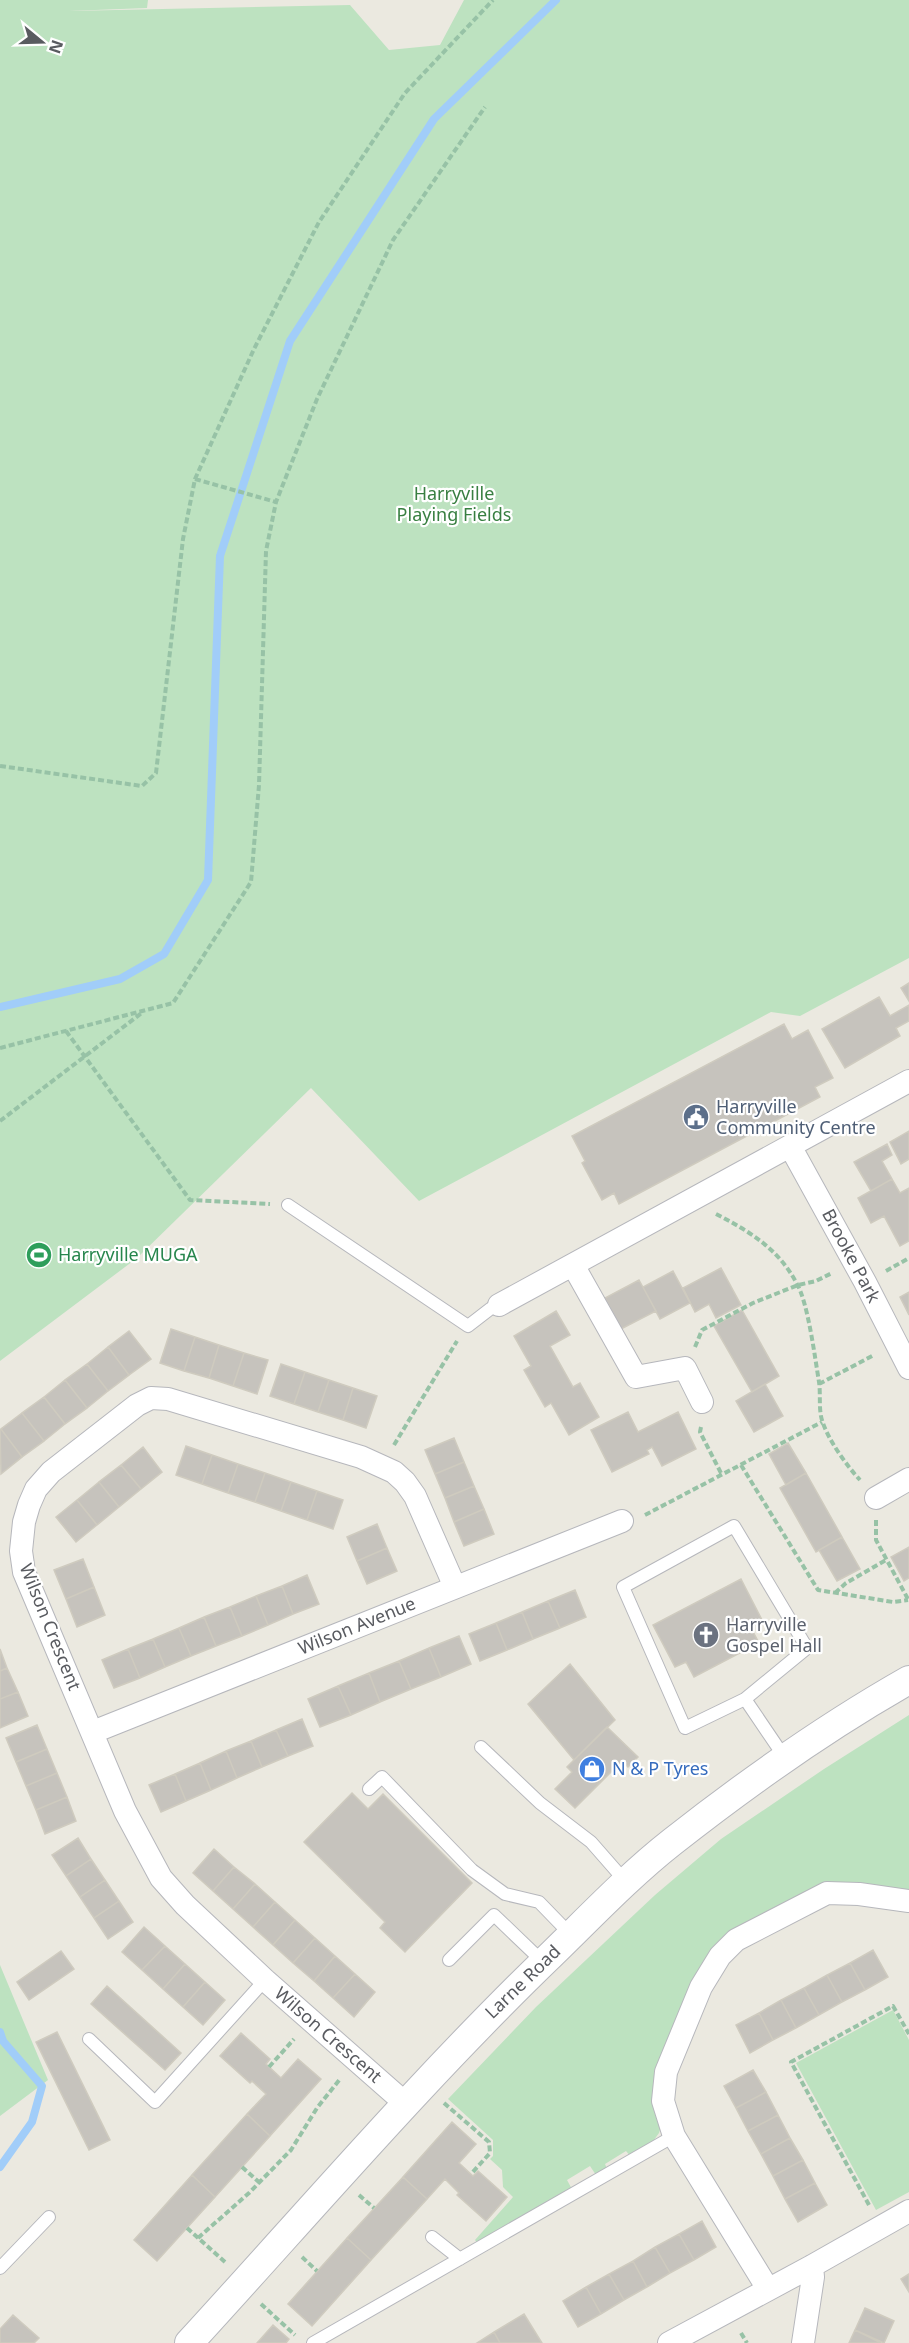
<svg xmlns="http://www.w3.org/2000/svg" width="909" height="2343" font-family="'Noto Sans',sans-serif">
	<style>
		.green { fill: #bde2c0 }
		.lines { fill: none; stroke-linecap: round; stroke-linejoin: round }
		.stream { stroke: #a1cdf9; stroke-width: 8 }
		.building { fill: #c6c3bd; stroke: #cfcbbf; stroke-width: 1.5 }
		.service-casing { stroke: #b6b7bc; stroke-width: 14 }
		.minor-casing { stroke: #b6b7bc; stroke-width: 24 }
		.tertiary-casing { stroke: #b6b7bc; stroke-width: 30 }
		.path { stroke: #97c2a6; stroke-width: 4; stroke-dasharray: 6 3; stroke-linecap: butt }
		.service { stroke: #fff; stroke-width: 12 }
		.minor { stroke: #fff; stroke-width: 22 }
		.tertiary { stroke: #fff; stroke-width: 28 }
		.labels { text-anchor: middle; stroke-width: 4.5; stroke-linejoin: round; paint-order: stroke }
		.park-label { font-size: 18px; fill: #387f41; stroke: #fff }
		.service-label { font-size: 18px; fill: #4e5e75; stroke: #fff; text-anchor: start }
		.leisure-label { font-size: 18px; fill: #27864d; stroke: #fff; text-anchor: start }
		.street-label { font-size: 18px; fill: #595b60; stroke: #fff }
		.worship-label { font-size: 18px; fill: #5b616d; stroke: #fff; text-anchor: start }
		.shop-label { font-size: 18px; fill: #366cbe; stroke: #fff; text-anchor: start }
	</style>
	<rect width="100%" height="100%" fill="#ebe9e0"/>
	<path class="green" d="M0 0H148L147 8 69 11 350 5 389 50 440 45 464 0H909V958L800 1016 771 1012 419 1201 311 1088 137 1258 0 1361Z
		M909 1715V1894L843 1888 713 1960 659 2133 651 2144 631 2157 626 2151 605 2164 608 2171 598 2178 590 2166 567 2180 573 2191 478 2244 475 2240 513 2197 503 2187 502 2170 490 2159 493 2156V2140L448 2099 536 2007 655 1895 721 1839 824 1769Z
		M0 1965 48 2080 0 2116Z
		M893 2010 909 2040V2192L876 2210 796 2063Z"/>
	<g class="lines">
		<path class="stream" d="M0 1007 120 979 164 954 208 880 220 556 290 341 434 119 556 0
			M0 2032 3 2041 42 2086 32 2122 0 2167"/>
	</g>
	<path class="building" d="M909 983V1001L901 988Z
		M879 997 890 1016 909 1005V1021L896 1028 900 1036 845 1068 822 1029Z
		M784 1024 792 1039 808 1030 833 1078 815 1087 820 1097 619 1204 614 1193 602 1200 582 1163 585 1161 572 1136Z
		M909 1131V1159L901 1164 890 1142Z
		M887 1144 892 1155 882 1161 892 1179 871 1191 854 1162Z
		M892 1179 900 1193 909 1188V1241L900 1246 884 1216 871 1223 858 1198Z
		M721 1268 741 1305 716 1318 709 1304 695 1312 683 1288Z
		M673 1271 690 1303 660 1319 643 1287Z
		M639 1280 656 1311 621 1329 605 1298Z
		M909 1292V1315L900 1297Z
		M742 1310 779 1376 752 1392 714 1326Z
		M556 1311 570 1335 550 1346 573 1387 580 1383 599 1417 569 1435 551 1403 545 1407 524 1370 531 1366 514 1336Z
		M171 1329 195 1337 184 1371 160 1363Z
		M129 1331 151 1359 129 1375 108 1347Z
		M195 1337 219 1345 209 1378 184 1371Z
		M219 1345 244 1353 233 1386 209 1378Z
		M108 1347 129 1375 108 1391 87 1364Z
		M244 1353 268 1360 257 1394 233 1386Z
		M87 1364 108 1391 87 1408 65 1380Z
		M281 1364 305 1372 294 1404 270 1396Z
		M305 1372 329 1380 318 1412 294 1404Z
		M65 1380 87 1408 65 1424 44 1397Z
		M329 1380 353 1388 343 1420 318 1412Z
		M765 1384 783 1416 754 1432 736 1401Z
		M353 1388 377 1396 366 1428 343 1420Z
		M44 1397 65 1424 44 1441 22 1413Z
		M628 1412 638 1432 678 1412 696 1449 662 1466 652 1447 647 1450 649 1454 612 1472 591 1430Z
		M22 1413 44 1441 22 1457 1 1429Z
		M1 1429 22 1457 1 1474 0 1430Z
		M454 1438 464 1462 435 1474 425 1450Z
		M788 1443 806 1473 786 1485 769 1454Z
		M186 1446 212 1455 202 1484 176 1475Z
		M143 1447 162 1472 141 1489 121 1465Z
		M212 1455 238 1464 228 1493 202 1484Z
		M464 1462 474 1486 445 1498 435 1474Z
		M238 1464 265 1473 255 1502 228 1493Z
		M121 1465 141 1489 119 1507 99 1482Z
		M265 1473 291 1482 281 1511 255 1502Z
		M806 1473 842 1537 816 1552 780 1488Z
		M99 1482 119 1507 97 1525 77 1500Z
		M291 1482 317 1491 307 1520 281 1511Z
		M474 1486 484 1509 454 1522 445 1498Z
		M317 1491 343 1500 333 1529 307 1520Z
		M77 1500 97 1525 76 1542 56 1517Z
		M484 1509 494 1534 464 1546 454 1522Z
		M377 1524 387 1548 357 1561 347 1537Z
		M842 1537 860 1569 837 1581 819 1550Z
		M909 1547V1578L904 1581 891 1557Z
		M387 1548 397 1571 367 1584 357 1561Z
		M83 1559 94 1587 66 1599 54 1570Z
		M307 1575 319 1604 293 1614 282 1586Z
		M741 1579 762 1620 750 1626 759 1643 694 1677 686 1662 675 1667 653 1625Z
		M282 1586 293 1614 268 1625 256 1596Z
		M94 1587 105 1615 77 1627 66 1599Z
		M575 1590 586 1617 560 1628 548 1601Z
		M256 1596 268 1625 242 1636 230 1607Z
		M548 1601 560 1628 533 1639 522 1612Z
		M230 1607 242 1636 216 1646 204 1617Z
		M522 1612 533 1639 507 1650 496 1623Z
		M204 1617 216 1646 191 1656 179 1628Z
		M496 1623 507 1650 480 1661 469 1634Z
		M179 1628 191 1656 165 1667 153 1639Z
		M459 1636 471 1664 441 1677 429 1648Z
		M153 1639 165 1667 140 1678 128 1649Z
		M429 1648 441 1677 411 1689 399 1661Z
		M0 1649 7 1668 0 1671Z
		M128 1649 140 1678 114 1688 102 1660Z
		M399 1661 411 1689 380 1702 369 1673Z
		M570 1664 615 1720 574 1760 528 1704Z
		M7 1668 18 1692 0 1699V1671Z
		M369 1673 380 1702 351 1715 338 1686Z
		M338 1686 351 1715 320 1727 308 1699Z
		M18 1692 28 1716 0 1728V1699Z
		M302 1719 313 1746 288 1756 276 1730Z
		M37 1725 47 1749 16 1762 6 1738Z
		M607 1727 638 1757 628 1767 622 1761 575 1808 555 1789 572 1772 567 1767Z
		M276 1730 288 1756 262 1767 251 1741Z
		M251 1741 262 1767 237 1778 226 1751Z
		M47 1749 57 1773 26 1786 16 1762Z
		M226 1751 237 1778 211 1790 200 1763Z
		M200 1763 211 1790 186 1801 175 1774Z
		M57 1773 67 1797 36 1810 26 1786Z
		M175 1774 186 1801 161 1812 149 1785Z
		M352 1793 368 1809 383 1794 472 1883 405 1952 380 1928 385 1922 304 1842Z
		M67 1797 76 1821 45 1834 36 1810Z
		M78 1838 91 1859 66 1876 52 1855Z
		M214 1849 234 1867 213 1891 193 1873Z
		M91 1859 105 1880 80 1897 66 1876Z
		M234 1867 255 1884 233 1909 213 1891Z
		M105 1880 119 1901 94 1918 80 1897Z
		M255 1884 275 1902 253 1927 233 1909Z
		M119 1901 133 1922 108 1939 94 1918Z
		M275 1902 295 1920 273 1945 253 1927Z
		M295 1920 315 1938 293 1963 273 1945Z
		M144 1927 165 1946 142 1970 122 1952Z
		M315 1938 335 1956 314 1981 293 1963Z
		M165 1946 185 1964 163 1989 142 1970Z
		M873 1950 888 1977 865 1990 850 1963Z
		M61 1951 74 1969 29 2000 17 1982Z
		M335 1956 355 1974 333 1998 314 1981Z
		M850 1963 865 1990 842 2002 827 1975Z
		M185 1964 205 1982 183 2007 163 1989Z
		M355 1974 375 1992 354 2017 333 1998Z
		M827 1975 842 2002 819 2015 804 1988Z
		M205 1982 225 2000 203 2025 183 2007Z
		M107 1986 181 2053 165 2070 91 2004Z
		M804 1988 819 2015 796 2028 781 2000Z
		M781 2000 796 2028 773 2040 759 2013Z
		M759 2013 773 2040 750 2053 736 2025Z
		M57 2032 110 2140 89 2150 36 2042Z
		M241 2033 270 2059 266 2064 281 2078 298 2059 321 2079 270 2136 247 2114 266 2094 252 2081 250 2083 220 2056Z
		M753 2070 766 2092 736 2108 724 2086Z
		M766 2092 778 2115 748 2131 736 2108Z
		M247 2114 270 2136 215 2197 192 2175Z
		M778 2115 790 2138 761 2154 748 2131Z
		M452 2122 476 2144 459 2163 473 2176 478 2171 507 2197 486 2221 457 2195 459 2193 445 2179 427 2199 403 2177Z
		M790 2138 803 2160 773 2176 761 2154Z
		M803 2160 815 2183 785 2199 773 2176Z
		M192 2175 215 2197 157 2261 134 2240Z
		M403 2177 427 2199 371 2260 347 2238Z
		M815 2183 827 2205 798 2222 785 2199Z
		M702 2221 716 2247 694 2260 679 2234Z
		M679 2234 694 2260 670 2273 655 2247Z
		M347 2238 371 2260 312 2326 288 2304Z
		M655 2247 670 2273 647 2287 633 2261Z
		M633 2261 647 2287 624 2300 609 2274Z
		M609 2274 624 2300 601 2314 586 2287Z
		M909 2274V2292L901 2279Z
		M586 2287 601 2314 578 2327 563 2301Z
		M865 2308 894 2321 884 2343 855 2330Z
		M524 2314 542 2343H500L494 2332Z
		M13 2315 39 2338 34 2343H0V2329Z
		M273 2325 289 2339 286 2343H257Z
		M855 2330 881 2343H849Z
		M494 2332 500 2343H477Z"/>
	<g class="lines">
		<defs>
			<path id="service" d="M288 1205 468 1326 490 1309 499 1305
				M745 1699 807 1648 734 1526 623 1587 685 1728 745 1699 785 1758
				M481 1747 540 1803 591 1842 626 1882
				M369 1789 382 1777 472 1870 505 1894 539 1902 571 1935
				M449 1960 494 1915 543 1962
				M89 2039 155 2102 265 1980
				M432 2237 460 2259
				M0 2268 49 2217
				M313 2343 674 2136"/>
			<path id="minor" d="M790 1146 865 1282 909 1368
				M573 1265 636 1377 685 1368 702 1402
				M499 1305 909 1081
				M876 1498 909 1479
				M93 1732 622 1521
				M406 2104 265 1980 185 1905 161 1878 125 1811 24 1572 21 1551 24 1522 29 1505 36 1489 51 1472 137 1405 151 1398 168 1399 361 1457 394 1472 405 1482 415 1496 455 1587
				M768 2289 674 2136 663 2101 666 2072 701 1987 720 1956 736 1940 827 1893 859 1894 909 1901
				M669 2343 812 2266 909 2211
				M803 2343 813 2277 812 2266"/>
			<path id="tertiary" d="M189 2343C309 2212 425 2076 553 1953 592 1915 630 1875 672 1842 747 1783 826 1727 909 1680"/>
		</defs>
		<use href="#service" class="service-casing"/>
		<use href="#minor" class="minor-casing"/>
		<use href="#tertiary" class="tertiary-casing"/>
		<path class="path" d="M195 479 276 502
			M0 766 142 786 156 773 183 539 195 479 254 349 319 222 405 93 493 0
			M66 1031 190 1200 270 1204
			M0 1048 173 1003 251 882 259 785 266 551 276 502 317 399 393 240 485 107
			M0 1121 143 1012
			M716 1214C749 1231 779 1249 797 1284 808 1303 815 1358 819 1382 821 1395 818 1411 823 1423 829 1441 847 1466 860 1480
			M886 1271 909 1258
			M695 1347 702 1330 753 1303 798 1285 816 1281 832 1273
			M819 1384 874 1355
			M701 1427 700 1432 722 1475
			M394 1445 457 1341
			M741 1465 818 1590 893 1602 908 1600
			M645 1515 822 1422
			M876 1520V1540L909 1601
			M835 1593 846 1583 886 1560
			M269 2067 294 2039
			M444 2103 489 2142 490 2153 471 2174
			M242 2167 260 2183
			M359 2195 374 2208
			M869 2205 791 2062 893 2006 909 2034
			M187 2228 225 2262
			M198 2238 249 2193 291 2150 317 2108 340 2079
			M302 2257 317 2271
			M261 2304 295 2335
			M741 2333 747 2343"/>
		<use href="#service" class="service"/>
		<use href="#minor" class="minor"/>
		<use href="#tertiary" class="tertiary"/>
	</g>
	<defs>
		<symbol id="civic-disc" viewBox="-11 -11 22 22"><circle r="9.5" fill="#5c6f8a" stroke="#fff"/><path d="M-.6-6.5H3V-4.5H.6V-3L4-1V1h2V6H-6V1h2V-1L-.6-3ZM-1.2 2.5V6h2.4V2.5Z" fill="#fff"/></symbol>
		<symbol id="stadium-disc" viewBox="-11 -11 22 22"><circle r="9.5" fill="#2e9e5b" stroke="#fff"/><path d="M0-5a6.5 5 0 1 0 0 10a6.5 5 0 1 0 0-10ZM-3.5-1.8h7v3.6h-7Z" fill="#fff"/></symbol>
		<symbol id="church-disc" viewBox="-11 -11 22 22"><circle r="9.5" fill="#6b7280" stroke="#fff"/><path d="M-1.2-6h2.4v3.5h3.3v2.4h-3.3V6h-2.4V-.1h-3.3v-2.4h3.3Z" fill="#fff"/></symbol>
		<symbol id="shop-disc" viewBox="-11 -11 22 22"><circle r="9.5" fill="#3f7fe0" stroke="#fff"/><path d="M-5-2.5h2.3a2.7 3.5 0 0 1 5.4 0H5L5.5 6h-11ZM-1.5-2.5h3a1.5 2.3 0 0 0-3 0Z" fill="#fff"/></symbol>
	</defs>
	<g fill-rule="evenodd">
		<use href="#civic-disc" x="681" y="1102" width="30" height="30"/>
		<use href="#stadium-disc" x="24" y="1240" width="30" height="30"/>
		<use href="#church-disc" x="691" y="1620" width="30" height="30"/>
		<use href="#shop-disc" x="577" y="1754" width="30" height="30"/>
	</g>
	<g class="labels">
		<g class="park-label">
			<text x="454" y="500">Harryville<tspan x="454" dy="21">Playing Fields</tspan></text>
		</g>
		<g class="service-label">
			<text x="716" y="1113">Harryville<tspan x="716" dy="21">Community Centre</tspan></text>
		</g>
		<g class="leisure-label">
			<text x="58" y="1261">Harryville MUGA</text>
		</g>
		<g class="street-label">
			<text transform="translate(851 1256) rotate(62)" y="6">Brooke Park</text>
			<text transform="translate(357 1626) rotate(-22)" y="6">Wilson Avenue</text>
			<text transform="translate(50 1627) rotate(68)" y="6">Wilson Crescent</text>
			<text transform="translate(523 1982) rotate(-44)" y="6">Larne Road</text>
			<text transform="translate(328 2035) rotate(41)" y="6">Wilson Crescent</text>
		</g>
		<g class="worship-label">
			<text x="726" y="1631">Harryville<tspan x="726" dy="21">Gospel Hall</tspan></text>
		</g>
		<g class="shop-label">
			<text x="612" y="1775">N &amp; P Tyres</text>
		</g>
	</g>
	<g transform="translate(42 42) rotate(109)" stroke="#ffffff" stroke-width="4.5" paint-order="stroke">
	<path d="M0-4.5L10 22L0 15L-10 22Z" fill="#595b60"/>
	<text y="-9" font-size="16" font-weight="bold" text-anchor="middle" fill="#595b60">N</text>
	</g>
</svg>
